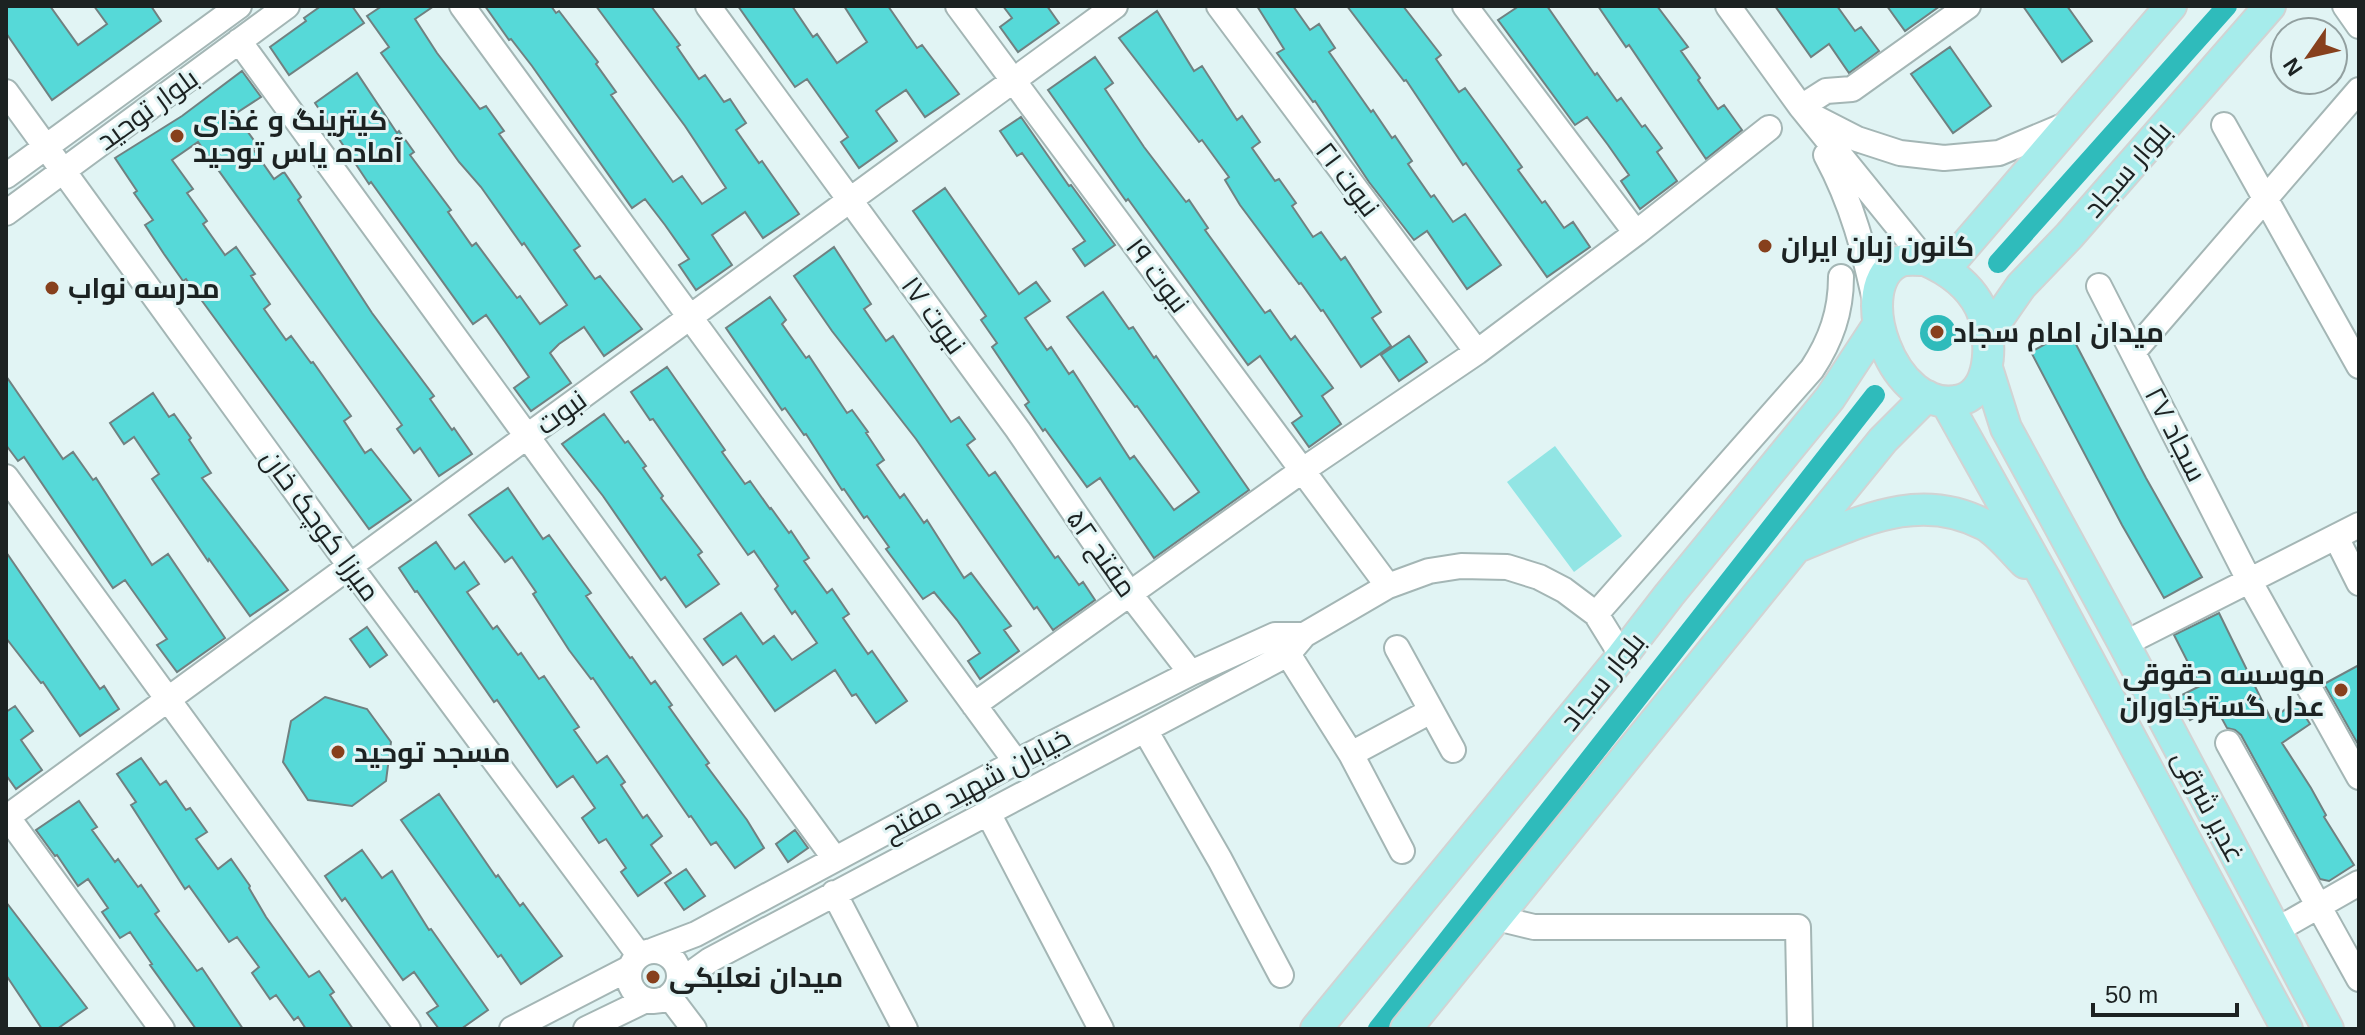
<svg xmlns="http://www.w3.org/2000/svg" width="2365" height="1035" font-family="Helvetica,Cairo,sans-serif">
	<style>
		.green { fill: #92e5e4 }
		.water { fill: #2fbbbb }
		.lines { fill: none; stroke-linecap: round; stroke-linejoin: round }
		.canal { stroke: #2fbbbb; stroke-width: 20 }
		.building { fill: #56d9d8; stroke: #708181; stroke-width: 2 }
		.minor-casing { stroke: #a4b6b5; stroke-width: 28 }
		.major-casing { stroke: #d2d3d3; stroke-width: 34 }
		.minor { stroke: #fff; stroke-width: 24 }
		.major { stroke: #a6eceb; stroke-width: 30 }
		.poi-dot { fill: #87401d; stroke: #e1f4f4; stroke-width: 3 }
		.labels { text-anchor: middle; stroke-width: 6; stroke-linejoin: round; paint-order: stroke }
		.street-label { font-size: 28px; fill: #1c2222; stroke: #e1f4f4 }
		.poi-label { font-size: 28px; font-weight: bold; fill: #1c2222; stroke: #e1f4f4; text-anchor: start }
	</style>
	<rect width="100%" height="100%" fill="#e1f4f4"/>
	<path class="green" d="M1555 446 1622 536 1574 572 1507 482Z"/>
	<path class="water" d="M1920 333a18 18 0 1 1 36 0a18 18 0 1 1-36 0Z"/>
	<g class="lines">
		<path class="canal" d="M1998 263 2227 6
			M1378 1029 1875 395"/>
	</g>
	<path class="building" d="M6 6H50L78 45 107 24 94 6H151L161 21 52 100 6 33Z
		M321 6H352L364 23 289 75 270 47 306 21 304 18Z
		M382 6H434L415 19 437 53 480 109 486 106 504 131 499 134 580 246 574 250 595 279 600 276 642 329 604 356 584 327 559 344 550 353 571 383 531 411 514 388 529 377 505 342 486 315 473 324 371 182 369 184 315 103 357 73 397 133 399 131 414 152 410 155 451 210 448 212 472 246 476 243 517 298 520 296 540 324 567 305 524 243 522 245 481 187 459 162 381 53 389 47 367 16Z
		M485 6H551L556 13 559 11 598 62 596 64 616 92 611 95 673 182 682 176 702 204 726 188 685 126 596 6H651L680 45 677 47 699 79 705 75 724 102 730 99 746 123 736 130 759 163 762 161 799 214 763 238 745 212 712 235 732 265 696 290 679 265 689 259 665 225 645 199 632 208 532 66 511 39 509 40Z
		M738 6H792L813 37 817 34 837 63 867 42 844 6H888L917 48 922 45 959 94 925 117 906 90 881 107 876 111 897 141 859 168 841 142 848 137 807 79 795 87Z
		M1003 6H1047L1059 23 1018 52 1000 27 1012 18Z
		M1257 6H1293L1310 30 1319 24 1335 48 1329 52 1371 112 1373 110 1392 138 1395 136 1412 161 1408 164 1431 197 1434 195 1453 222 1465 214 1501 265 1467 289 1427 231 1414 240 1369 182 1315 101 1313 102 1277 53 1284 49Z
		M1347 6H1403L1441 55 1436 59 1459 92 1465 88 1505 143 1522 167 1518 170 1542 203 1545 201 1564 228 1573 222 1590 247 1547 277 1466 163 1463 165 1406 80 1404 81Z
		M1519 6H1547L1595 75 1597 73 1617 101 1621 98 1642 127 1645 125 1662 148 1657 152 1677 181 1640 209 1621 181 1629 175 1608 145 1587 117 1575 125 1498 20Z
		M1598 6H1657L1688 47 1681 51 1700 78 1698 80 1718 109 1724 105 1742 130 1706 159 1629 45 1626 47Z
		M1775 6H1837L1855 31 1861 27 1879 51 1849 73 1829 44 1811 57Z
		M1887 6H1940L1905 31Z
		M2023 6H2067L2092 41 2062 62Z
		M1157 11 1194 71 1202 66 1237 120 1242 116 1260 142 1252 148 1275 181 1279 179 1296 203 1292 206 1313 237 1321 232 1341 260 1345 257 1381 312 1372 318 1391 346 1361 367 1323 310 1321 311 1301 283 1299 284 1240 205 1225 180 1229 177 1202 140 1199 142 1119 38Z
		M1950 47 1991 106 1953 133 1911 74Z
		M1095 57 1113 83 1105 89 1144 147 1186 202 1189 200 1208 228 1205 230 1265 313 1270 310 1291 340 1295 336 1333 388 1322 396 1341 424 1309 447 1292 423 1302 416 1260 356 1248 365 1128 199 1126 201 1048 90Z
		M242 71 261 97 235 114 258 146 253 149 274 179 284 172 301 197 298 200 372 313 434 396 430 399 452 430 454 428 472 454 439 476 420 448 414 453 397 429 402 425 379 393 198 142 172 160 193 189 187 193 207 221 203 224 225 255 236 247 255 274 251 276 270 304 264 309 286 340 291 336 311 363 313 362 351 416 344 421 365 453 371 449 411 500 369 529 186 279 183 281 164 254 145 225 153 220 134 193 137 191 115 158 182 116Z
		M1021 117 1069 186 1071 185 1115 245 1085 266 1073 249 1085 241 1022 153 1017 156 1000 131Z
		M945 188 1019 294 1036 282 1050 301 1025 318 1047 350 1051 347 1069 374 1073 371 1130 459 1134 456 1174 510 1199 492 1137 406 1135 407 1067 317 1103 292 1129 329 1133 327 1154 358 1156 356 1249 490 1154 558 1100 478 1087 487 1045 429 1043 431 1025 405 1029 402 992 347 997 343 981 320 986 316 913 211Z
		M834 247 871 304 864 309 886 341 893 336 951 422 959 417 975 439 967 445 989 476 995 472 1055 558 1058 556 1079 585 1083 582 1095 600 1053 630 1037 607 1034 609 916 439 832 331 794 276Z
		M770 297 786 320 782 324 806 358 809 356 847 413 852 410 868 432 866 433 884 460 877 465 900 498 904 494 924 523 927 520 964 578 971 573 1011 626 1004 630 1019 651 980 679 968 661 980 653 957 620 934 592 923 599 886 549 889 547 867 516 864 518 844 489 842 490 806 434 804 435 785 408 782 410 726 328Z
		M2069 331 2146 478 2202 577 2164 598 2122 525 2031 352Z
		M1409 336 1427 362 1399 381 1381 355Z
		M667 367 725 450 722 452 745 484 750 481 770 509 771 508 789 533 791 531 809 558 804 561 827 593 832 589 849 614 843 618 868 654 872 651 907 701 876 723 856 694 852 696 835 670 775 711 736 656 723 665 704 639 741 613 763 644 774 636 792 660 817 643 795 611 792 614 775 589 778 586 754 551 748 555 653 419 650 420 631 392Z
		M6 376 63 459 73 452 93 480 96 478 152 565 168 554 225 638 177 672 157 645 167 639 125 580 113 588 24 457 18 461 6 445Z
		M153 393 169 417 174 414 191 438 189 440 211 473 202 478 288 590 250 616 209 559 208 561 152 479 159 474 134 437 124 444 110 423Z
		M604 414 625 443 628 441 646 466 643 468 663 496 661 498 702 552 698 555 719 584 686 607 665 577 661 580 603 496 562 444Z
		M508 488 543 539 549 535 572 567 591 593 586 596 630 658 632 657 651 684 655 681 672 705 669 707 709 763 706 765 747 820 764 848 735 868 716 842 711 845 691 816 689 817 593 678 591 679 569 650 533 594 536 592 512 557 505 562 469 515Z
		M436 542 455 569 464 562 479 584 467 592 493 629 497 626 518 655 521 653 539 679 544 676 579 727 574 730 597 763 607 756 625 782 621 785 643 818 647 815 662 836 651 845 671 873 638 896 621 872 626 868 606 839 599 843 582 818 595 808 573 776 557 787 497 700 494 702 417 591 415 592 399 568Z
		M6 552 100 689 104 686 119 709 80 736 43 682 41 683 6 638Z
		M2219 613 2271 719 2296 702 2310 724 2282 743 2311 788 2326 815 2324 817 2354 865 2329 881 2320 879 2241 735 2235 730 2227 728 2215 706 2190 720 2178 697 2200 686 2174 635Z
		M367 627 387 655 370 667 350 639Z
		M2359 665V746L2324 684Z
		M325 697 367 709 391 742 386 781 352 806 308 800 283 762 291 721Z
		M15 706 33 731 21 740 42 770 16 789 6 775V712Z
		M141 758 160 785 166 781 186 810 190 808 207 832 196 839 218 869 231 859 250 886 249 888 266 917 309 977 319 971 334 992 330 995 353 1029H306L298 1017 294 1020 276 995 270 999 252 973 259 967 237 937 229 942 189 886 185 889 131 805 136 802 117 774Z
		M439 794 496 877 498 875 520 906 523 903 562 956 521 984 501 955 498 957 401 820Z
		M79 801 97 827 92 830 115 862 118 859 138 887 141 885 159 911 155 914 197 971 202 968 243 1029H196L150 965 152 964 130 932 120 938 102 912 108 908 88 879 78 886 57 855 55 856 36 830Z
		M795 830 808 848 788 862 776 844Z
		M362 850 382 878 392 871 429 930 431 929 488 1010 461 1029H439L427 1013 438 1006 414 972 403 980 345 898 342 901 325 876Z
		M686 869 705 896 684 910 665 883Z
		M6 902 87 1008 57 1029H42L6 975Z"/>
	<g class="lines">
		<defs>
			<path id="minor" d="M462 6 1016 762
				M708 6 1018 430 1129 593 1191 673
				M958 6 1388 586
				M1219 6 1477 352
				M1465 6 1636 233
				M1728 6 1801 107 1925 260
				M2345 6 2359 26
				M239 41 835 859
				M6 92 350 566 639 955
				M1801 107 1826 91 1852 89 1968 6
				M1816 118 1857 139 1900 153 1944 158 1999 153 2068 124
				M2224 125 2359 366
				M1826 155C1853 205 1864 250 1876 305
				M6 176 239 6
				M6 213 287 6
				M2099 286 2250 582 2359 777
				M2134 351 2359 90
				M6 477 408 1029
				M2336 537 2359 583
				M1596 614 1812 369C1831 340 1841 312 1841 277
				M2124 644 2359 525
				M1397 648 1453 750
				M1288 654 1351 754 1402 851
				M974 705 1303 470 1477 352 1636 233 1769 128
				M1145 730 1220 860 1281 975
				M2228 743 2359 979
				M1351 754 1431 711
				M987 811 1101 1029
				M6 815 162 1029
				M6 818 1115 6
				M834 893 905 1029
				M1497 918 1534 927H1798L1800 1029
				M2275 931 2359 883
				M654 950 696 934 1016 762 1191 673 1275 635H1304
				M629 976a25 25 0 1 1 50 0a25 25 0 1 1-50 0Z
				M678 983 710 960 1288 654 1304 635 1388 586 1429 571 1461 566 1507 567 1539 577 1564 590 1596 614 1622 656
				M669 996 694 1029
				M512 1029 630 968
				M586 1029 646 1000"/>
			<path id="major" d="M1925 260C1948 270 1969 285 1980 307 1992 332 1995 390 1961 400 1892 418 1847 282 1901 261 1907 259 1919 260 1925 260Z
				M1945 269 2171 6
				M1987 335 2021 286 2069 236 2270 6
				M1987 368 2006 428 2124 644 2328 1029
				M1946 402 2049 586 2287 1029
				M1797 547C1860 522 1919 490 1985 525 1999 533 2013 551 2025 563
				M1316 1029 1622 656 1669 595 1830 398 1878 325
				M1406 1029 1883 440 1927 396"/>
		</defs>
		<use href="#minor" class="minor-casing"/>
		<use href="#major" class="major-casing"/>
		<use href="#minor" class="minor"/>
		<use href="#major" class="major"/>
	</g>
	<g class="poi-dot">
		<circle cx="177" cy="136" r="8"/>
		<circle cx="1765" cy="246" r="8"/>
		<circle cx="52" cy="288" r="8"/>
		<circle cx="1937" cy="332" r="8"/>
		<circle cx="2341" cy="690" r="8"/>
		<circle cx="338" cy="752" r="8"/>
		<circle cx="653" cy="977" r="8"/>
	</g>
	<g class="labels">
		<g class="street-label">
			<text transform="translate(147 109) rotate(-36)" y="10">بلوار توحید</text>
			<text transform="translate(2127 169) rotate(-49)" y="10">بلوار سجاد</text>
			<text transform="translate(1348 179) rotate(53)" y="10">نبوت ۲۱</text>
			<text transform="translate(1158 275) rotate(53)" y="10">نبوت ۱۹</text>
			<text transform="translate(934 315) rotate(54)" y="10">نبوت ۱۷</text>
			<text transform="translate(561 412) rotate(-36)" y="10">نبوت</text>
			<text transform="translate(2176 434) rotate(63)" y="10">سجاد ۲۷</text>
			<text transform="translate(321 525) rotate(54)" y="10">میرزا کوچک خان</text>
			<text transform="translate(1102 553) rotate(55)" y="10">مفتح ۵۲</text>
			<text transform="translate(1602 681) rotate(-51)" y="10">بلوار سجاد</text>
			<text transform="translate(976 784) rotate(-28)" y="10">خیابان شهید مفتح</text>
			<text transform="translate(2209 806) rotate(62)" y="10">غدیر شرقی</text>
		</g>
		<g class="poi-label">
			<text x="193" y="130">کیترینگ و غذای<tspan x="193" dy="32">آماده یاس توحید</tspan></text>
			<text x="1781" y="256">کانون زبان ایران</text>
			<text x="68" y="298">مدرسه نواب</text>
			<text x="1953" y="342">میدان امام سجاد</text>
			<text x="2325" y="684" text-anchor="end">موسسه حقوقی<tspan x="2325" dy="32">عدل گسترخاوران</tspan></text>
			<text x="354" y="762">مسجد توحید</text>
			<text x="669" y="987">میدان نعلبکی</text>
		</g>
	</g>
	<rect width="2365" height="1035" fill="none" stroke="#1c2222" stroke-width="16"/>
	<g transform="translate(2309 56) rotate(236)"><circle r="38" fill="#e1f4f4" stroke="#92a0a0" stroke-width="2"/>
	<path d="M0-6L14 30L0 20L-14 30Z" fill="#87401d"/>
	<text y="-12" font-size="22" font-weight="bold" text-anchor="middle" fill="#1c2222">N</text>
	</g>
	<path d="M2093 1003v12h144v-12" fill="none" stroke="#1c2222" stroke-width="4"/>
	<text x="2105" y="1003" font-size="24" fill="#1c2222" stroke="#e1f4f4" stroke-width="6" paint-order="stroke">50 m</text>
</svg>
